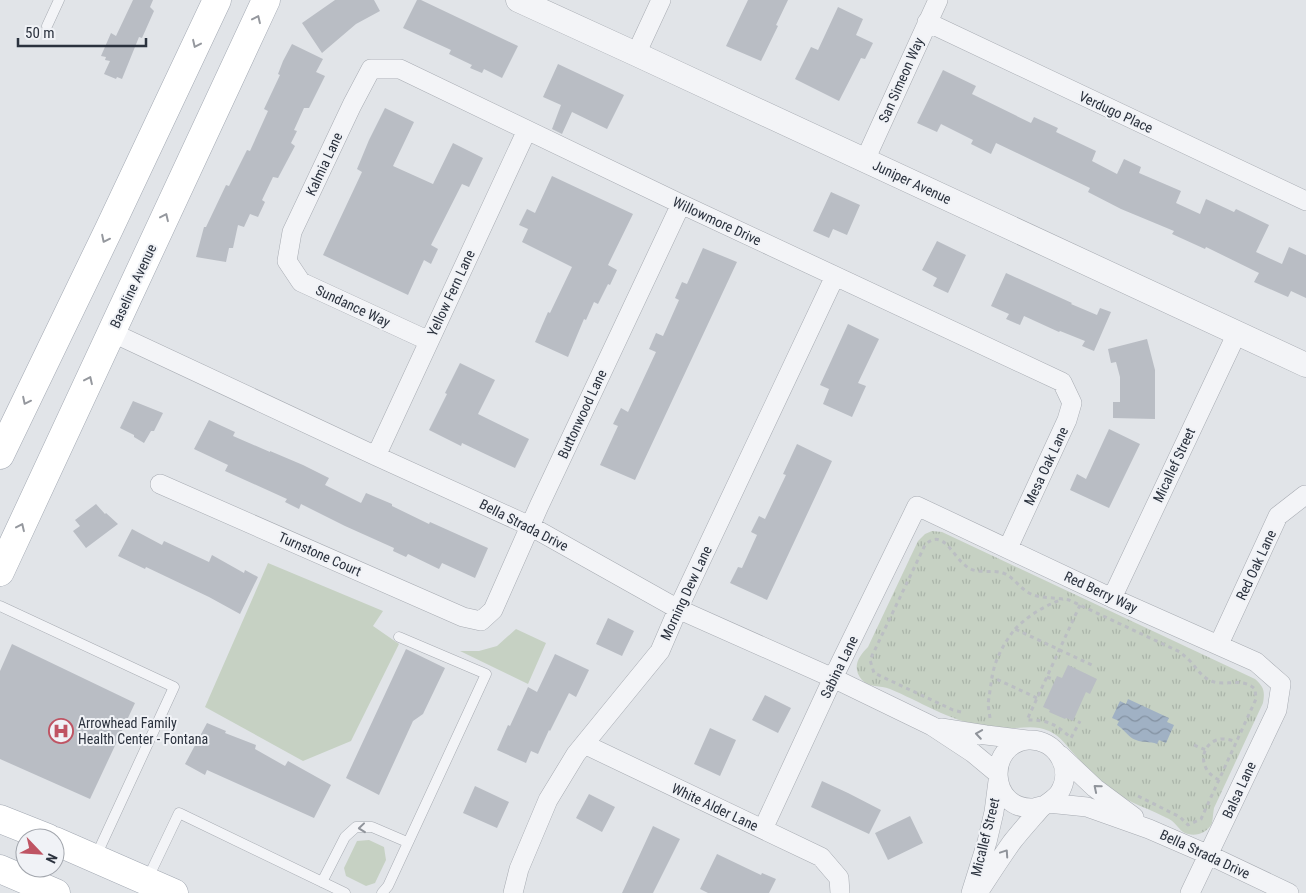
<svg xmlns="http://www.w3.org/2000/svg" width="1306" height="893" font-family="'Roboto Condensed',sans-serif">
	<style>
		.grass { fill: #c6d1c3 }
		.park { fill: url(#park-tufts) }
		.water { fill: url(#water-waves) }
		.building { fill: #b9bdc4 }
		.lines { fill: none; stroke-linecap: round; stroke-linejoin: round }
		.service-casing { stroke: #a7abb2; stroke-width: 11 }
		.minor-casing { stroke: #a7abb2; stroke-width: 20 }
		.tertiary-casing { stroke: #a7abb2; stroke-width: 25 }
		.primary-casing { stroke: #a2a8b2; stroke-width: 29 }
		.path { stroke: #bbbec3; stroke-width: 3; stroke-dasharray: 4 4; stroke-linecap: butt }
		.service { stroke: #f3f4f7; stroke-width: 10 }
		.minor { stroke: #f3f4f7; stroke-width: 19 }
		.tertiary { stroke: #f3f4f7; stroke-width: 24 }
		.primary { stroke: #fff; stroke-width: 28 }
		.oneway { stroke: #95989e }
		.oneway2 { stroke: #8f939a }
		.labels { text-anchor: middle; stroke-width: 4; stroke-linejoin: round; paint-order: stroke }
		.street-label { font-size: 14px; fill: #2b323e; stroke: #f0f2f6 }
		.poi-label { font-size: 14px; fill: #2b323e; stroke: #f0f2f6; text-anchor: start }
	</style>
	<defs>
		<pattern id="park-tufts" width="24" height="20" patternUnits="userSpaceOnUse" patternTransform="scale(1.25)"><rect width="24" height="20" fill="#c6d1c3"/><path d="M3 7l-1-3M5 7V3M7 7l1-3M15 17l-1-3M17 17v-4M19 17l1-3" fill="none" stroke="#aab4a9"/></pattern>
		<pattern id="water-waves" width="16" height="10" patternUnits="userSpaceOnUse" patternTransform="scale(1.25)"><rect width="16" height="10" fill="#a0b1c4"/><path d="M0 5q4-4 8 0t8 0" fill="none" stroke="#8391a1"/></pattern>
	</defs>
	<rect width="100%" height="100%" fill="#e1e4e8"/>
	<path class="grass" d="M268 563 383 611 373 626 399 644 351 741 303 761 205 707Z
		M516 629 546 643 528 684 460 651H479L497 646Z
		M369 840 384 847 386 860 375 883 366 886 346 876 344 868 357 841Z"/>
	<path class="park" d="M932 531 942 532 1255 679C1264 687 1265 691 1263 703L1214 808C1213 813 1213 818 1212 823 1207 834 1193 838 1183 832 1178 828 1175 822 1169 819 1150 809 1129 803 1111 790 1098 780 1086 769 1076 756 1067 747 1061 736 1049 731 1036 725 1025 728 1011 728 1002 728 991 727 981 725 952 722 917 700 890 689 880 685 869 688 862 680 851 667 859 656 868 647L918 541 925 534Z"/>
	<path class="water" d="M1128 699 1169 718 1167 722 1174 725 1166 743 1159 740 1157 744C1150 741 1143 743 1136 740 1129 738 1124 729 1117 725L1119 721 1112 718 1120 701 1126 704Z"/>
	<path class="building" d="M133 0H153L150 7 154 11 142 38 139 37 122 79 117 77 116 79 104 74 110 61 105 60 106 57 101 56 111 33 116 36Z
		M335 0H374L380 11 356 24 322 53 302 23Z
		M417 0H421L518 46 502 78 484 69 482 73 470 68 472 65 449 54 451 50 403 28Z
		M748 0H788L776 25 778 26 761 61 726 46Z
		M838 7 863 19 856 35 873 43 865 59 861 58 839 101 795 79 811 47 818 50Z
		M292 44 323 59 316 72 325 76 309 108H304L294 130 297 131 291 143 295 146 278 178 273 177 262 200 265 202 258 217 250 214 244 227 238 225 233 248H229L226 262 196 257 204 227H206L226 185 229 186 247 150 250 151 268 111 264 109 280 75 278 74 283 61Z
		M558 64 624 95 607 129 572 112 562 134 552 129 561 105 543 97Z
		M943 70 976 86 972 94 1031 123 1034 117 1058 128 1056 132 1096 151 1092 161 1117 174 1124 159 1141 167 1139 173 1181 191 1176 203 1200 214 1206 199 1234 212 1236 209 1269 225 1256 252 1282 264 1289 247 1306 255V298L1291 291 1288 297 1254 282 1259 273 1206 247 1205 249 1172 234 1174 231 1121 209 1088 192 1090 188 996 143 991 154 971 144 973 140 941 124 937 132 917 123Z
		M385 108 414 122 393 166 433 184 453 143 483 158 469 187 462 184 431 245 438 249 431 264 424 260 408 295 323 255 362 172 357 169 369 140Z
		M552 176 633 214 608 265 617 270 610 285 608 284 598 304 594 302 586 320 584 319 568 357 535 342 548 312 550 313 572 267 522 242 528 229 519 225 527 209 535 213Z
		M831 192 860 205 847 235 833 229 829 238 813 231Z
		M937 241 966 255 948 293 933 286 937 278 922 270Z
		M703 248 737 262 635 480 600 465 618 426 613 424 621 408 628 412 656 352 649 349 656 333 663 336 679 300 675 298 682 282 687 284Z
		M1006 273 1072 303 1071 304 1097 315 1100 308 1111 312 1094 351 1082 346 1085 341 1060 331 1059 332 1024 316 1020 325 1006 319 1009 314 991 306Z
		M848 324 879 339 858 383 866 386 852 417 823 404 829 389 820 385Z
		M1147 339 1155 370V419L1113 418V402H1120V377L1116 362 1111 363 1108 349Z
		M460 363 495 380 478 414 529 439 515 468 462 443 461 446 429 430 447 394 445 393Z
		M133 401 163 413 154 431H151L144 443 134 437V435L120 428Z
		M209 420 235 432 233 436 270 452V451L303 465 329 478 325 485 361 503 366 493 392 504V506L429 524 430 522 488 548 475 578 442 563 439 569 408 554 406 557 393 551 394 548 345 526 301 504 299 509 285 502 287 499 225 471 228 465 194 449Z
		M1109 429 1140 444 1109 508 1070 490 1077 474 1086 479Z
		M797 444 832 461 767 600 730 583 738 567 742 568 757 535 751 532 759 516 765 519 786 475 783 474Z
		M96 504 105 514 106 513 118 524 86 548 73 531 80 526 75 520Z
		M132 529 162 545 164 541 209 562 212 555 244 573 245 570 258 577 240 614 209 597 146 567 145 569 118 556Z
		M608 618 634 631 622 656 596 644Z
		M12 644 135 703 90 799 0 759V671Z
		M406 649 445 668 423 714 413 721 379 795 346 778Z
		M555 654 589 670 576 697 569 693 550 731 549 730 538 754 531 751 526 763 497 750 508 725 510 726 528 687 537 692Z
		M1068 665 1097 679 1090 694 1086 692 1073 721 1066 718 1065 719 1049 712 1050 710 1043 707 1057 676 1062 678Z
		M765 695 791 708 778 733 752 720Z
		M207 723 226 731 225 733 256 745 255 749 285 766 288 761 331 785 314 818 207 770 205 775 185 764Z
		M710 728 736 740 720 776 694 764Z
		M822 781 848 793 881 810 869 834 811 807Z
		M475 786 509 802 497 828 463 813Z
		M589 794 615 807 602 832 576 818Z
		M910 816 923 843 888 860 875 833Z
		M653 826 680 839 653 893H622Z
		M717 854 761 875 762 873 776 879 769 893H708L700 889Z"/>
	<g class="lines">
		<defs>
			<path id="service" d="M47 26 59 0
				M0 606 174 687 96 856
				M147 880 179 813 345 893
				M322 882 345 837 356 827H372L407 842
				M382 893 388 886 486 674 399 637"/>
			<path id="minor" d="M927 22 1306 201
				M636 54 661 0
				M865 160 938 0
				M111 332 376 456 530 526 678 609 833 678 932 726 973 753 997 773
				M429 341 301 282 287 261 292 232 352 105 371 69H400L681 204 1062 382 1072 403 1067 420 1008 548
				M376 456 527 130
				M160 484 463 617 481 621 493 610 539 506 681 204
				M1112 598 1237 333
				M1219 644 1278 516 1305 495 1306 496
				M941 728 986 735 1027 740
				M584 744 821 857 839 878 840 893
				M1060 755 1095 788 1134 817
				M1048 803 1087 807 1149 829 1209 855 1289 893
				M763 829 833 678 917 506 1112 598 1256 662 1281 684 1277 710 1190 893
				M513 893 519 869 548 800 576 754 660 651 678 609 835 276
				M971 893 987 842 994 812 998 781
				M978 893C989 876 1000 859 1012 842 1019 833 1027 824 1034 816 1038 812 1041 807 1045 805 1050 801 1056 798 1059 793 1075 769 1055 738 1028 740 986 744 989 809 1032 808 1035 808 1039 806 1043 806"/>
			<path id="tertiary" d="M518 0 636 54 1306 365"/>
			<path id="primary" d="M0 455 109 229 217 0
				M0 572 266 0
				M0 819 48 838
				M55 841 174 893
				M0 869 56 893"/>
		</defs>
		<use href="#service" class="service-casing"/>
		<use href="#minor" class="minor-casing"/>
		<use href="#tertiary" class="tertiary-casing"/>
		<use href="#primary" class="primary-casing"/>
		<path class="path" d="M1080 605 1027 720C1048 720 1056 724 1071 738L1080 721
			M1015 629C1029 615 1044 606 1063 599
			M1047 677 1052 679
			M1037 698 992 677C995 659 1004 643 1015 629L1094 666
			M961 712 953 710 874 673 870 660 925 545C943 527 953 557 966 566 976 575 991 569 1003 573 1014 577 1020 589 1031 594 1042 599 1056 597 1069 600L1180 652C1183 655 1186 657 1189 660 1196 667 1200 675 1209 680 1224 688 1241 676 1255 689L1256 699 1201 819 1188 825 1180 817 1136 795
			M990 718 988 704 992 677
			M1194 745 1206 750
			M1219 780C1189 765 1207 728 1236 742"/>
		<use href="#service" class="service"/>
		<use href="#minor" class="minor"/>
		<use href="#tertiary" class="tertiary"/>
		<use href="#primary" class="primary"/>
	</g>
	<defs><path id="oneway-chevron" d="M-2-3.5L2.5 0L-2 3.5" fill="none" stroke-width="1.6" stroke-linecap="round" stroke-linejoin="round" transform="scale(1.25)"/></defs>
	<g class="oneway">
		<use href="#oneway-chevron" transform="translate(257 19) rotate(-65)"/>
		<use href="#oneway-chevron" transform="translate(196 44) rotate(115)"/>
		<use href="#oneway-chevron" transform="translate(165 217) rotate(-65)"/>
		<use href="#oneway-chevron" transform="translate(105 239) rotate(116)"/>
		<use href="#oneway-chevron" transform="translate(89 380) rotate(-65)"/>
		<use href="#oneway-chevron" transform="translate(26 401) rotate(116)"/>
		<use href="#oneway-chevron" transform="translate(21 527) rotate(-65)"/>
	</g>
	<g class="oneway2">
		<use href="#oneway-chevron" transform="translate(979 734) rotate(-171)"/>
		<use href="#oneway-chevron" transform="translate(1097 788) rotate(-140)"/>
		<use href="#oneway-chevron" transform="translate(362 828) rotate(174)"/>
		<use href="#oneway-chevron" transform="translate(1005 853) rotate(-56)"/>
	</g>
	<defs>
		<symbol id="hospital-ring" viewBox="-11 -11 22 22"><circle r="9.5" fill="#f0f2f6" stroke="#bf5463" stroke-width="1.5"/><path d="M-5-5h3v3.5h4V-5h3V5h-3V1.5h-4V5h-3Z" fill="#bf5463"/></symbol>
	</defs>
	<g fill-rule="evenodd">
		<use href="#hospital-ring" x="47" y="717" width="28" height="28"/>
	</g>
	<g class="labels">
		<g class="street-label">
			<text transform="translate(901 80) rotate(-66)" y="5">San Simeon Way</text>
			<text transform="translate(1116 112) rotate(25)" y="5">Verdugo Place</text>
			<text transform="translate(324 164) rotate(-65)" y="5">Kalmia Lane</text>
			<text transform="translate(912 182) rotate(25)" y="5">Juniper Avenue</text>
			<text transform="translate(717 221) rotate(25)" y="5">Willowmore Drive</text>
			<text transform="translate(133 286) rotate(-65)" y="5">Baseline Avenue</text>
			<text transform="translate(451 293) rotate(-65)" y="5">Yellow Fern Lane</text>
			<text transform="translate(353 306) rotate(25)" y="5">Sundance Way</text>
			<text transform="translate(582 414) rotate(-65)" y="5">Buttonwood Lane</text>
			<text transform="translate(1174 465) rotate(-65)" y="5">Micallef Street</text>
			<text transform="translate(1046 466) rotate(-65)" y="5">Mesa Oak Lane</text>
			<text transform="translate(524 525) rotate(27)" y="5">Bella Strada Drive</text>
			<text transform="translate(320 554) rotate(24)" y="5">Turnstone Court</text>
			<text transform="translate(1256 565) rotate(-65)" y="5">Red Oak Lane</text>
			<text transform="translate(1101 592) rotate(25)" y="5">Red Berry Way</text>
			<text transform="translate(686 593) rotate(-65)" y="5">Morning Dew Lane</text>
			<text transform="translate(839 667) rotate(-64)" y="5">Sabina Lane</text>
			<text transform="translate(1239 790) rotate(-65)" y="5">Balsa Lane</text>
			<text transform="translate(715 807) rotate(25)" y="5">White Alder Lane</text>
			<text transform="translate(985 837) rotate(-76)" y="5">Micallef Street</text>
			<text transform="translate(1205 854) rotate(25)" y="5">Bella Strada Drive</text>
		</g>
		<g class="poi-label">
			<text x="78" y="728">Arrowhead Family<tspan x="78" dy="16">Health Center - Fontana</tspan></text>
		</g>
	</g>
	<g transform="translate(40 853) rotate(115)"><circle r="24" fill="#f0f2f6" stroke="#a1a5ac"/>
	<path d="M0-4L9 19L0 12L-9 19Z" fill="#bf5463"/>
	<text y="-8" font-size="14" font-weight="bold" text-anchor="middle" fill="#2b323e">N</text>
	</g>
	<path d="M18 38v8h128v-8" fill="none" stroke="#2b323e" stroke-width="2.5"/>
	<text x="25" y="38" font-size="15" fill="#2b323e" stroke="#f0f2f6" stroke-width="4" paint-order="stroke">50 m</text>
</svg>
